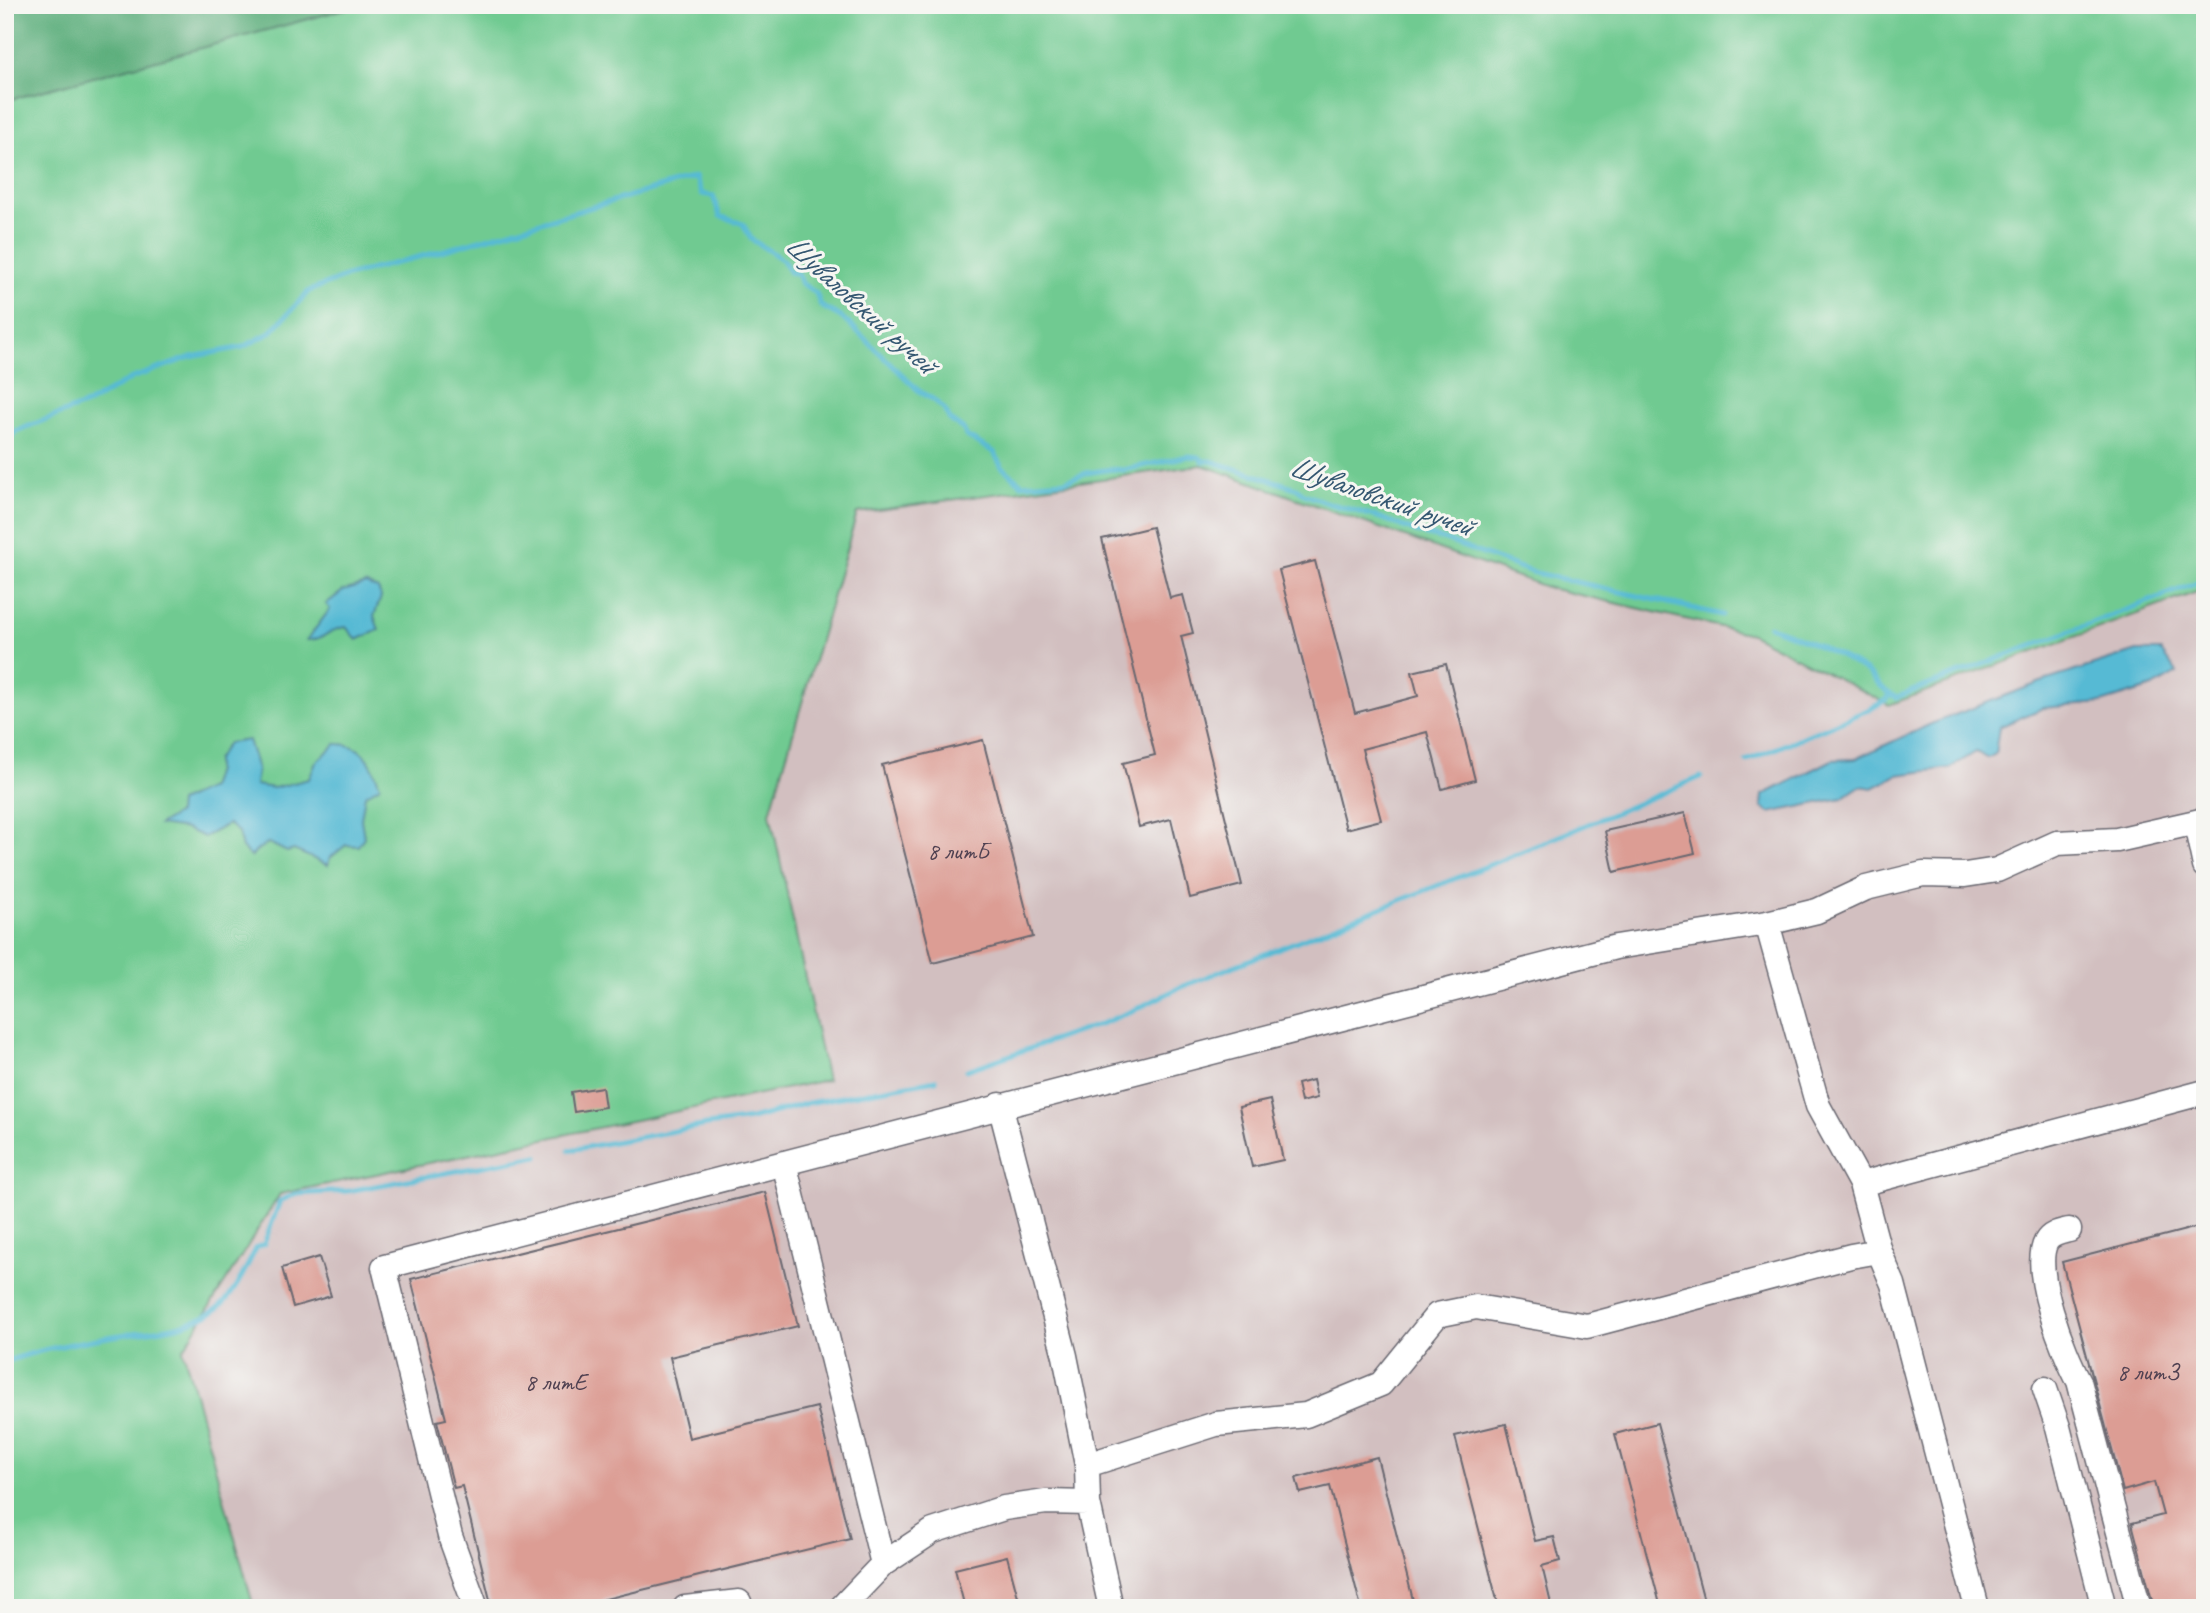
<svg xmlns="http://www.w3.org/2000/svg" width="2210" height="1613" font-family="Caveat,sans-serif">
	<style>
		.industrial { fill: #d2bfc0 }
		.green { fill: #6fca91; stroke: #487666; stroke-width: 2 }
		.forest { fill: #5bae7b; stroke: #3e685b; stroke-width: 2 }
		.water { fill: #56bad4; stroke: #3c6e88; stroke-width: 2 }
		.lines { fill: none; stroke-linecap: round; stroke-linejoin: round }
		.stream { stroke: #56bad4; stroke-width: 5 }
		.building { fill: #dc9d94 }
		.minor-casing { stroke: #696770; stroke-width: 27 }
		.minor { stroke: #fff; stroke-width: 24 }
		.labels { text-anchor: middle; stroke-width: 6; stroke-linejoin: round; paint-order: stroke }
		.number-label { font-size: 24px; fill: #504151 }
		.water-label { font-size: 30px; font-style: italic; fill: #345771; stroke: #f6f6f2 }
	</style>
	<rect width="100%" height="100%" fill="#f6f6f2"/>
	<filter id="ink" filterUnits="userSpaceOnUse"><feTurbulence type="fractalNoise" baseFrequency=".0143" numOctaves="2"/><feDisplacementMap in="SourceGraphic" scale="14" xChannelSelector="R" yChannelSelector="G"/><feConvolveMatrix kernelMatrix="1 2 1 2 8 2 1 2 1" color-interpolation-filters="sRGB"/></filter>
	<filter id="wash" filterUnits="userSpaceOnUse"><feTurbulence type="fractalNoise" baseFrequency=".00686" numOctaves="4" result="noise"/><feDisplacementMap in="SourceGraphic" scale="28" xChannelSelector="R" yChannelSelector="G"/><feGaussianBlur stdDeviation="1.57" result="paint"/><feColorMatrix in="noise" values="0 0 0 0 0 0 0 0 0 0 0 0 0 0 0 0 0 1.4 0 .05"/><feComposite in="paint" operator="in"/></filter>
	<g filter="url(#wash)">
		<rect width="100%" height="100%" fill="#eee8d1"/>
		<path class="industrial" d="M1202 465 1549 588 1751 634 1889 705 2205 589V1608H254L183 1350 280 1194 827 1079 770 813 857 513Z"/>
		<path class="green" d="M5 5H2205V589L1889 705 1751 634 1549 588 1202 465 857 513 770 813 827 1080 280 1194 183 1350 254 1608H5Z"/>
		<path class="forest" d="M5 5H360L5 101Z"/>
		<path class="water" d="M366 584 378 589 381 597 374 616 379 630 357 640 346 627C328 629 325 640 307 640L330 609 326 604 343 591Z
			M2137 651H2161L2177 673 2153 687 2101 703 2043 708 1999 727 1995 754 1988 758 1976 752 1950 768 1897 775 1873 788 1860 786 1842 798 1769 813 1762 806 1763 795 1832 760 1855 759 1931 724 2041 682Z
			M248 740 257 769 255 785 274 788 309 779 316 762 336 744C363 743 372 762 380 786L365 795 361 819 364 837 358 846 346 845 330 858 328 865 294 850 287 852 269 843 257 850 251 857 242 848 238 832 228 824 204 837 186 829 159 825 178 813 179 802 210 788 216 771V760L228 743Z"/>
		<g class="lines">
			<path class="stream" d="M5 445 16 431 89 403 132 378 191 357 243 347 270 333 309 291 347 276 452 248 695 177 702 194 713 196 720 216 743 224 751 239 783 260 789 272 798 274 801 283 816 293 821 306 841 317 857 331 919 391 934 400 944 409 950 420 964 430 966 436 994 452 1002 467 1022 484 1065 481 1086 473 1112 469 1123 470 1188 456 1199 457 1203 461H1211L1296 488 1304 494 1328 503 1381 518 1416 532 1439 538 1532 572 1722 615
				M1769 626C1801 639 1835 651 1864 670 1876 678 1884 694 1897 697L2205 580
				M1746 761 1870 709 1886 700 1890 695
				M967 1070 1098 1025 1132 1011 1181 987 1492 864 1701 777
				M570 1150 707 1125 751 1119 808 1103 936 1080
				M5 1362C40 1349 77 1342 114 1336 149 1330 187 1330 217 1309 234 1297 247 1265 257 1247L264 1244 280 1201 296 1194 348 1191 538 1156"/>
		</g>
		<g id="blocks">
			<path class="building" d="M1152 527 1170 598 1183 595 1193 633 1181 636 1242 885 1190 898 1171 819 1139 827 1123 763 1155 755 1102 539Z
				M1315 561 1355 713 1418 696 1412 672 1446 664 1475 780 1442 789 1427 732 1362 749 1381 820 1346 829 1279 570Z
				M983 740 1033 937 933 963 882 765Z
				M1685 813 1695 853 1614 872 1605 831Z
				M1313 1080 1317 1098 1301 1102 1297 1084Z
				M602 1087 605 1107 574 1112 571 1092Z
				M1270 1100 1283 1160 1252 1167 1239 1107Z
				M765 1192 798 1326 670 1357 689 1438 817 1407 850 1539 569 1608H492L462 1486 454 1488 437 1421 446 1419 411 1279Z
				M2205 1225V1608H2154L2132 1523 2163 1515 2154 1482 2123 1491 2062 1262Z
				M319 1257 331 1296 293 1307 282 1268Z
				M1657 1423 1706 1608H1661L1615 1434Z
				M1506 1424 1535 1541 1554 1537 1560 1561 1542 1566 1552 1608H1499L1455 1436Z
				M1377 1457 1415 1608H1361L1330 1486 1300 1493 1296 1478Z
				M1007 1556 1021 1608H965L955 1569Z"/>
		</g>
	</g>
	<g filter="url(#ink)">
		<use href="#blocks" fill-opacity="0" stroke="#696770" stroke-width="2"/>
		<g class="lines">
			<defs>
				<path id="minor" d="M2196 824 2205 866
					M1767 923 1818 1106 1861 1184 1879 1251 1893 1284 1977 1608
					M1000 1105 1065 1356 1087 1465 1088 1503 1111 1608
					M784 1163 883 1564
					M1861 1184 2205 1092
					M2069 1230C2061 1232 2051 1233 2046 1242 2031 1270 2064 1354 2079 1381L2139 1608
					M2045 1389 2058 1427 2104 1608
					M1087 1465 1216 1424 1306 1415 1381 1384 1437 1315 1476 1307 1587 1326 1851 1256 1879 1251
					M476 1608 450 1536 384 1267 1616 947 1767 923 1817 911 1866 888 1923 874 1965 875 1997 870 2057 843 2117 840 2205 820
					M685 1608 739 1602 741 1608
					M841 1608 883 1564 933 1531 1004 1508 1046 1502 1088 1503"/>
			</defs>
			<use href="#minor" class="minor-casing"/>
			<use href="#minor" class="minor"/>
		</g>
	</g>
	<g class="labels">
		<g class="number-label">
			<text x="958" y="859">8 литБ</text>
			<text x="2148" y="1380">8 литЗ</text>
			<text x="556" y="1390">8 литЕ</text>
		</g>
		<g class="water-label">
			<text transform="translate(861 304) rotate(42)" y="10">Шуваловский ручей</text>
			<text transform="translate(1381 496) rotate(19)" y="10">Шуваловский ручей</text>
		</g>
	</g>
	<rect width="2210" height="1613" fill="none" stroke="#f6f6f2" stroke-width="28"/>
</svg>
